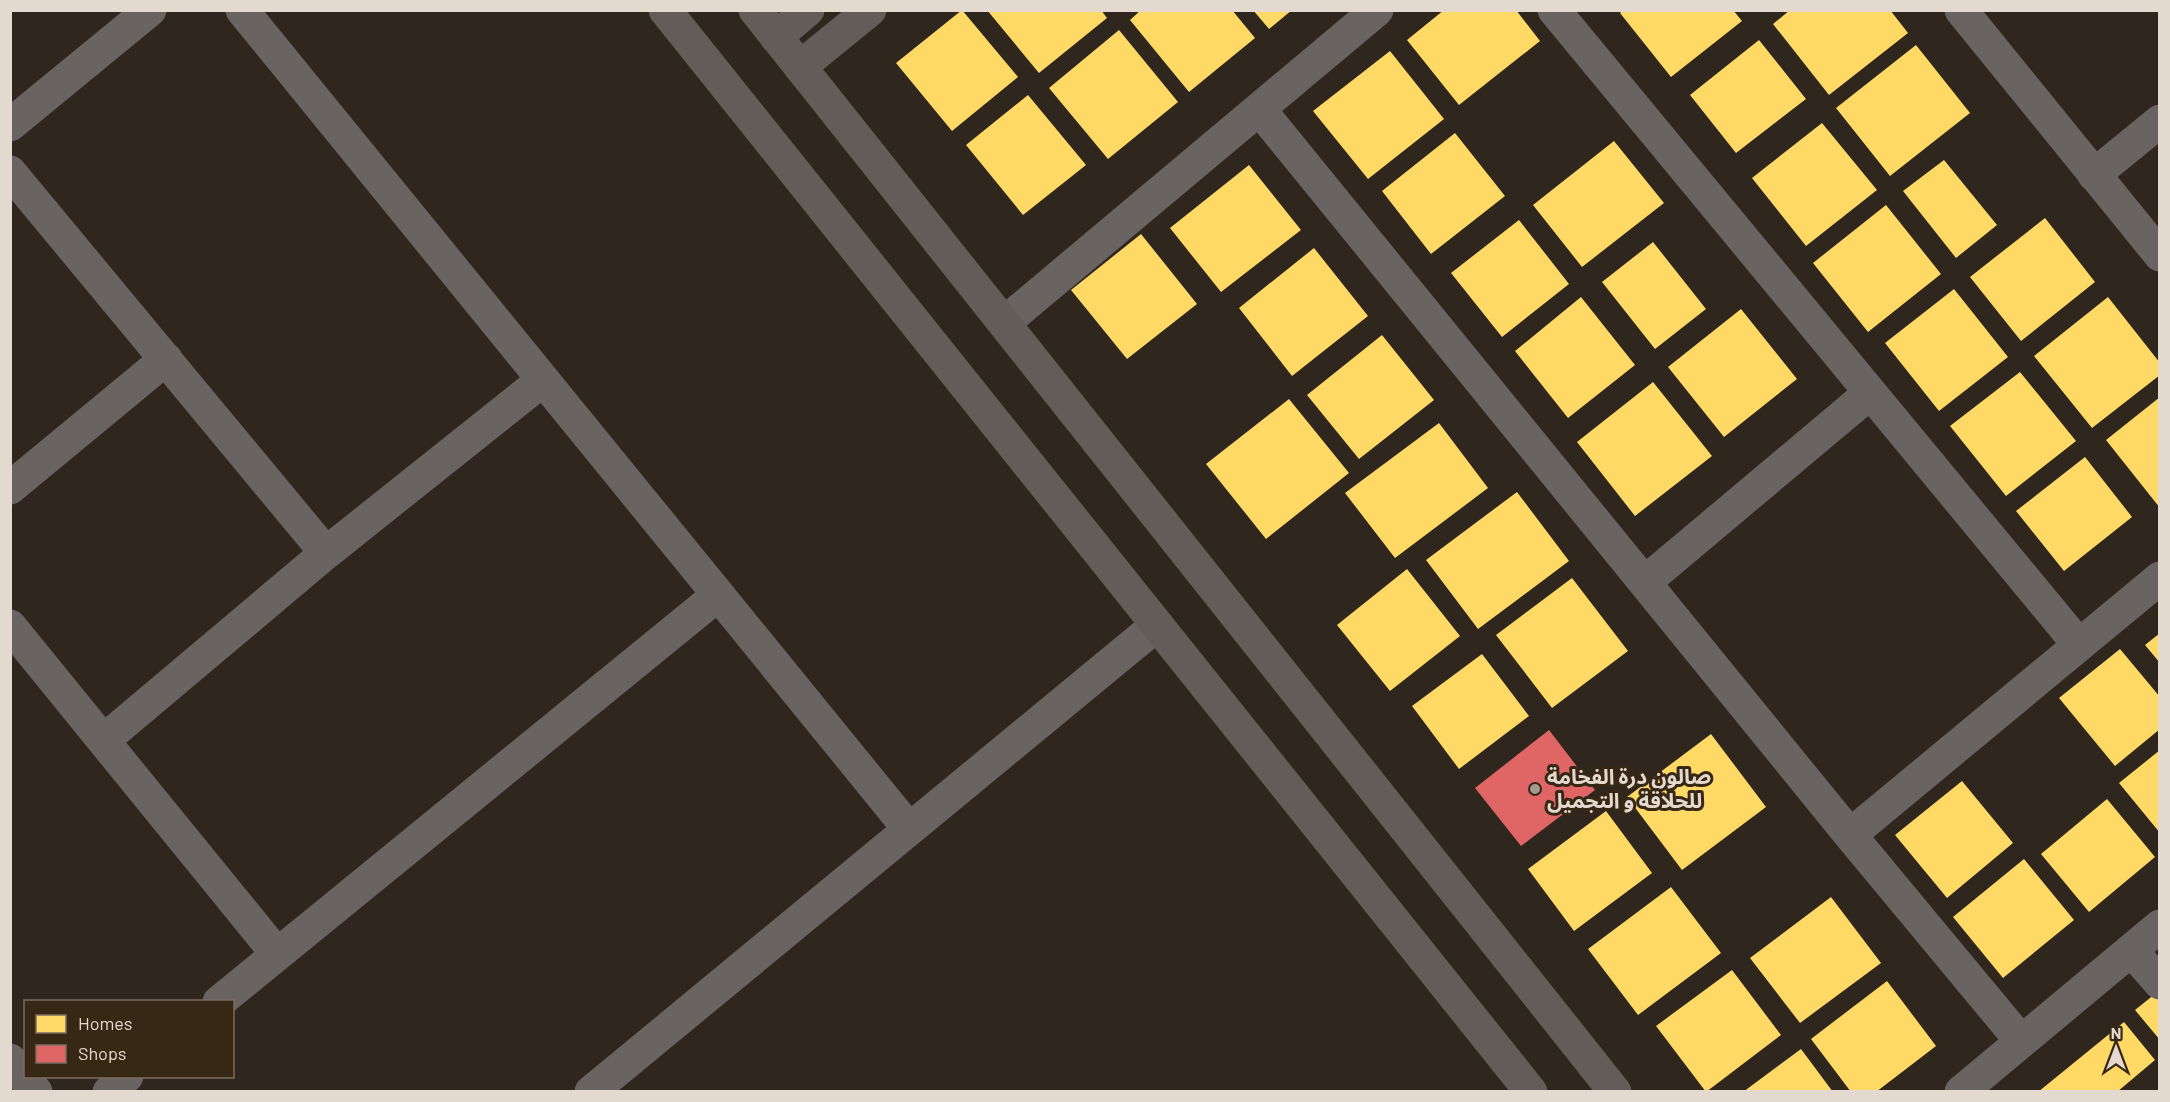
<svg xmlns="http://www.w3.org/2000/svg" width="2170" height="1102" font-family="Barlow,'Noto Sans Arabic',sans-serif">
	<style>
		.homes { fill: #ffd966 }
		.shops { fill: #e06666 }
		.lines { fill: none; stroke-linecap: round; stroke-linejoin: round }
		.street { stroke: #696361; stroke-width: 33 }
		.secondary { stroke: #635c58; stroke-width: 33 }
		.poi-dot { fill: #a59a90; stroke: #372715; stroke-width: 2 }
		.labels { text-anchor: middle; stroke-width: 6; stroke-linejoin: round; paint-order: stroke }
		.poi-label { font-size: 21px; font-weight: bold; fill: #e4d9ce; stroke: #372715; text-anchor: start }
	</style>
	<rect width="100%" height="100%" fill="#2f261d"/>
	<path class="homes" d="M962 10 1018 77 952 131 896 63Z
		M987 10H1101L1107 18 1039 73Z
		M1141 10H1232L1255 38 1189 92 1130 20Z
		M1253 10H1292L1269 29Z
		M1444 10H1516L1540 41 1459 105 1407 40Z
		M1624 10H1733L1742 21 1671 77 1620 13Z
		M1790 10H1890L1908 33 1829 95 1773 24Z
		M1119 30 1178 102 1108 159 1049 88Z
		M1759 40 1806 99 1736 153 1690 95Z
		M1916 45 1970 113 1890 176 1836 108Z
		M1390 51 1444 119 1368 179 1313 111Z
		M1028 95 1086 165 1023 215 966 145Z
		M1822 123 1877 190 1806 246 1752 178Z
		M1455 133 1505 196 1431 254 1382 191Z
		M1614 141 1664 203 1582 267 1533 205Z
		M1944 160 1997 225 1956 258 1903 191Z
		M1249 165 1301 230 1221 292 1170 228Z
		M1886 205 1941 274 1868 332 1813 263Z
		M2045 218 2095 282 2021 341 1970 277Z
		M1519 220 1569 284 1502 337 1451 273Z
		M1141 234 1197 304 1127 359 1071 290Z
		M1653 242 1706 309 1655 349 1602 282Z
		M1314 248 1368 316 1292 376 1239 308Z
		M1954 289 2008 357 1939 411 1885 343Z
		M1581 297 1635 365 1568 418 1515 351Z
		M2108 297 2160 363V375L2092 428 2034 356Z
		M1741 309 1797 379 1724 437 1668 367Z
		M1382 335 1434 400 1359 459 1307 395Z
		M2020 372 2076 441 2006 496 1950 426Z
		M1653 382 1712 456 1635 516 1577 442Z
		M2160 397V508L2106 440Z
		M1289 399 1349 473 1266 539 1206 464Z
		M1439 423 1488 488 1395 558 1345 493Z
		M2085 457 2132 517 2064 571 2016 511Z
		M1517 492 1569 561 1478 629 1426 560Z
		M1407 569 1460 636 1390 691 1337 625Z
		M1572 578 1628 651 1552 708 1496 635Z
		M2160 633V663L2145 645Z
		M2120 649 2160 697V729L2115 766 2059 698Z
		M1482 654 1529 716 1459 769 1412 706Z
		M1711 734 1766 807 1682 870 1627 797Z
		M2160 750V833L2119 783Z
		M1962 781 2013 843 1947 898 1895 835Z
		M2107 799 2155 857 2089 912 2041 854Z
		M1606 811 1652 873 1574 931 1528 869Z
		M2024 859 2074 920 2003 978 1953 917Z
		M1671 887 1721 953 1638 1015 1588 949Z
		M1831 897 1881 963 1800 1023 1750 958Z
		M1732 970 1781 1035 1706 1092 1656 1026Z
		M1887 981 1936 1046 1876 1092H1851L1811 1039Z
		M2160 990V1040L2135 1010Z
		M2124 1022 2155 1060 2117 1092H2038Z
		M1801 1049 1833 1092H1743Z"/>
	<path class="shops" d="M1549 730 1595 790 1521 846 1475 788Z"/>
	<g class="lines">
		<path class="street" d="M242 10 909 829
			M1554 10 2079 645
			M1961 10 2160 255
			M1260 110 1850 835 2021 1041
			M10 125 150 10
			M10 172 326 553
			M2094 175 2160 121
			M1004 323 1377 10
			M10 488 166 359
			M1645 582 1870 393
			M10 626 277 954
			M104 740 326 553 543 380
			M1850 835 2160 578
			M2131 950 2160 983
			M219 1002 718 595
			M10 1060 36 1092
			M109 1092 127 1076
			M591 1092 1157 625
			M1961 1092 2160 926"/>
		<path class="secondary" d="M665 10 1531 1092
			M755 10 1615 1092
			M776 37 808 10
			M800 67 870 10"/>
	</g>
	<circle class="poi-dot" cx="1535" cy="789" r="6"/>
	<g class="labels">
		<g class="poi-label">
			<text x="1547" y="784">صالون درة الفخامة<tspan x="1547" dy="24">للحلاقة و التجميل</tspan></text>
		</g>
	</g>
	<rect width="2170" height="1102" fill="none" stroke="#e4d9ce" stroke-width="24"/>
	<rect x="24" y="1000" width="210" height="78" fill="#372715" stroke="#7c6e5f" stroke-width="1.5"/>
	<rect x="36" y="1015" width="30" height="18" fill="#ffd966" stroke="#7c6e5f" stroke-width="1.5"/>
	<text x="78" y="1030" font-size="18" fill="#e4d9ce">Homes</text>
	<rect x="36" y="1045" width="30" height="18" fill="#e06666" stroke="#7c6e5f" stroke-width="1.5"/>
	<text x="78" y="1060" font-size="18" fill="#e4d9ce">Shops</text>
	<g transform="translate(2116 1048)" stroke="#372715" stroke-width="4.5" paint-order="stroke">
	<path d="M0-4.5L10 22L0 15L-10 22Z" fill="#e4d9ce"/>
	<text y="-9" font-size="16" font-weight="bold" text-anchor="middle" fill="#e4d9ce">N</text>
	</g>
</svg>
